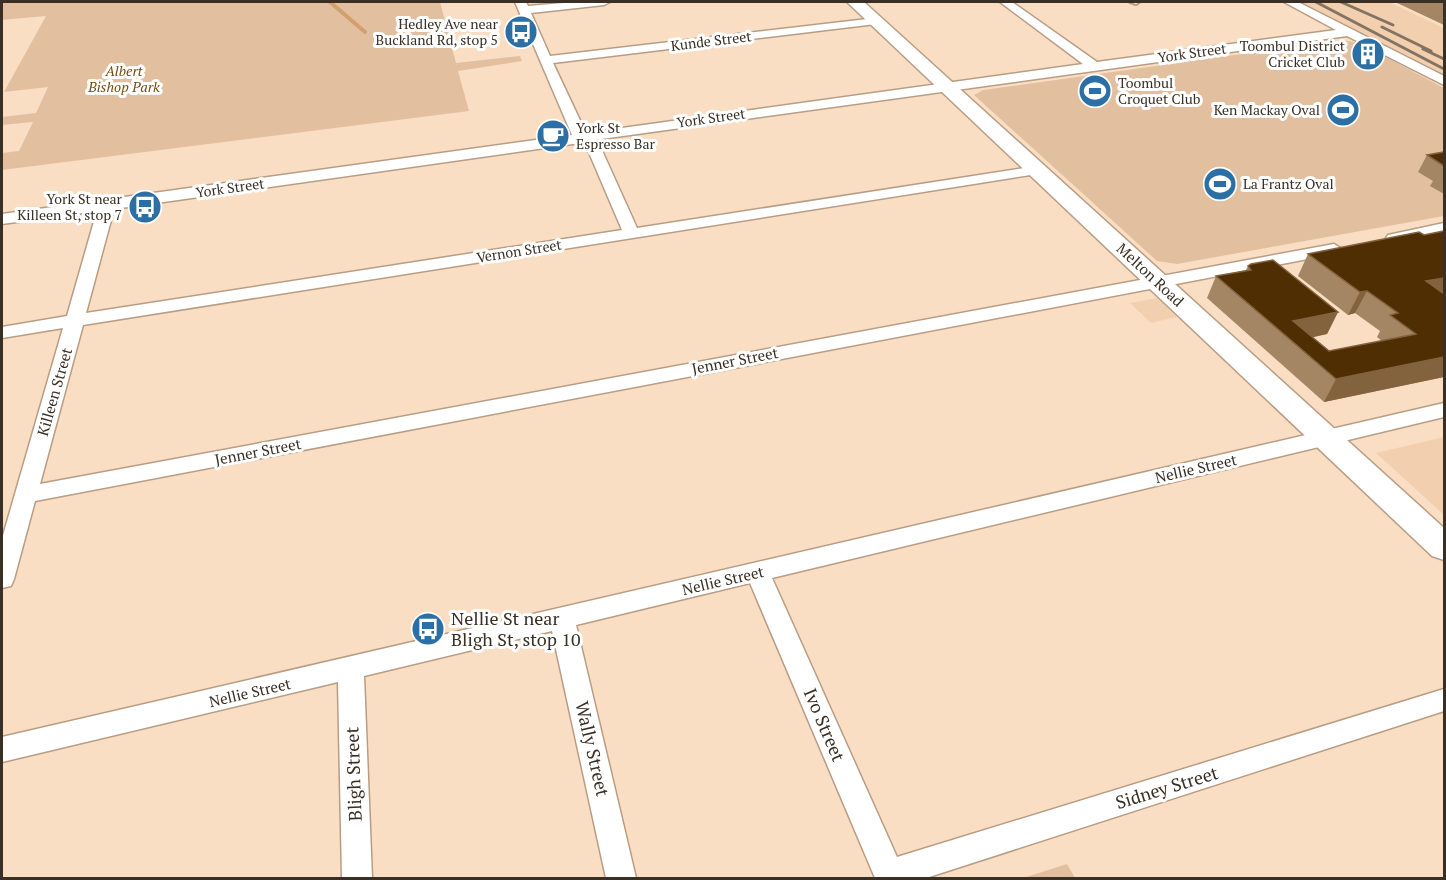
<svg xmlns="http://www.w3.org/2000/svg" width="1446" height="880" font-family="'PT Serif',serif">
	<style>
		.built { fill: #f2d0af }
		.green { fill: #e2c09f }
		.lines { fill: none; stroke-linecap: round; stroke-linejoin: round }
		.stream { stroke: #d2a06e; stroke-width: 4 }
		.lane-casing { stroke: #b89d84; stroke-width: 4 }
		.street-casing { stroke: #b89d84; stroke-width: 3 }
		.secondary-casing { stroke: #b89d84; stroke-width: 3 }
		.lane { fill: #fff; fill-rule: evenodd }
		.street { fill: #fff; fill-rule: evenodd }
		.secondary { fill: #fff; fill-rule: evenodd }
		.rail { stroke: #857362; stroke-width: 3 }
		.wall { fill: #a48664 }
		.shaded-wall { fill: #82633d }
		.building { fill: #4f2e04; stroke: #82633d; stroke-width: 1.5 }
		.labels { text-anchor: middle; stroke-width: 6; stroke-linejoin: round; paint-order: stroke }
		.far-poi-label { font-size: 14px; fill: #3a2f24; stroke: #fff; text-anchor: end }
		.far-street-label { font-size: 14px; fill: #3a2f24; stroke: #fff }
		.far-park-label { font-size: 14px; font-style: italic; fill: #794a0c; stroke: #fff }
		.street-label { font-size: 15px; fill: #3a2f24; stroke: #fff }
		.near-poi-label { font-size: 18px; fill: #3a2f24; stroke: #fff; text-anchor: start }
		.near-street-label { font-size: 18px; fill: #3a2f24; stroke: #fff }
	</style>
	<rect width="100%" height="100%" fill="#fadec3"/>
	<path class="built" d="M1298 2H1389L1444 28V75Z
		M1157 298 1177 317 1151 323 1130 303Z
		M1444 437V515L1376 453Z"/>
	<path class="green" d="M2 2H440L456 63 520 56 522 61 458 71 469 111 2 170V153L19 151 33 122 2 125V117L36 113 48 87 4 92 46 16 2 20Z
		M1343 40 1359 43 1444 88V216L1177 264 1157 261 974 95 983 90Z
		M1067 864 1075 878H1023Z"/>
	<g class="lines">
		<path class="stream" d="M330 2 365 32"/>
		<defs>
			<path id="lane" d="M1130 2H1139L1136 4Z"/>
			<path id="street" d="M515 2H526L528 6 575 2H610L604 5 531 13 550 56 876 18 882 21 876 24 553 63 586 133 1083 64 1000 2H1012L1097 62 1336 30 1284 2H1298L1444 76V85L1347 36 594 140 600 146 637 228 1037 166 1044 170 1037 174 83 325 40 484 1334 244 1342 249 1334 254 35 501 14 579 11 586 2 588V539L63 328 2 338V327L67 316 97 211 2 224V214L572 135ZM580 143 587 148 622 230 86 313 114 209Z
				M1444 223V233L1394 243 1386 238 1388 235Z
				M1444 403V417L772 578 897 857 1444 689V711L926 878H875L750 583 576 625 636 878H606L552 631 364 676 372 878H342L338 682 2 762V737Z"/>
			<path id="secondary" d="M847 2H864L1444 528V560L1432 556Z"/>
		</defs>
		<use href="#lane" class="lane-casing"/>
		<use href="#street" class="street-casing"/>
		<use href="#secondary" class="secondary-casing"/>
		<use href="#lane" class="lane"/>
		<use href="#street" class="street"/>
		<use href="#secondary" class="secondary"/>
		<path class="rail" d="M1316 2 1444 69
			M1341 2 1393 25
			M1382 27 1431 51
			M1423 49 1444 59"/>
	</g>
	<path class="wall" d="M1395 2H1444V25Z
		M1444 152V194L1430 186 1433 181 1418 172 1427 155Z
		M1424 235 1444 377 1324 402 1207 298 1216 276 1246 270 1248 266 1338 312 1327 334 1312 337 1329 351 1382 341 1377 337 1380 331 1355 313 1348 315 1298 276 1308 254Z"/>
	<path class="shaded-wall" d="M1444 278V297L1426 281Z
		M1367 291 1355 313 1348 315 1360 292Z
		M1338 312 1327 334 1292 342 1293 321Z
		M1444 357V377L1324 402 1336 379Z"/>
	<path class="building" d="M1444 152V166L1427 155Z
		M1444 231V278L1426 281 1444 294V357L1336 379 1216 276 1251 270 1248 266 1251 264 1273 260 1338 312 1293 321 1329 351 1416 334 1390 315 1398 313 1367 291 1360 292 1308 254 1419 232 1424 235Z"/>
	<defs>
		<symbol id="bus-disc" viewBox="-11 -11 22 22"><circle r="9.5" fill="#2b6fa4" stroke="#fff"/><path d="M-5-6H5V4H4V6H2V4H-2V6H-4V4H-5ZM-3.5-4V0h7V-4ZM-3.5 1.2v1.5H-2V1.2ZM2 1.2v1.5H3.5V1.2Z" fill="#fff"/></symbol>
		<symbol id="building-disc" viewBox="-11 -11 22 22"><circle r="9.5" fill="#2b6fa4" stroke="#fff"/><path d="M-4-6H4V6H1V3H-1V6H-4ZM-2.5-4.3h1.7v1.8h-1.7ZM.8-4.3h1.7v1.8H.8ZM-2.5-1h1.7V.8h-1.7ZM.8-1h1.7V.8H.8Z" fill="#fff"/></symbol>
		<symbol id="stadium-disc" viewBox="-11 -11 22 22"><circle r="9.5" fill="#2b6fa4" stroke="#fff"/><path d="M0-5a6.5 5 0 1 0 0 10a6.5 5 0 1 0 0-10ZM-3.5-1.8h7v3.6h-7Z" fill="#fff"/></symbol>
		<symbol id="cafe-disc" viewBox="-11 -11 22 22"><circle r="9.5" fill="#2b6fa4" stroke="#fff"/><path d="M-5.5-4.5H6V0H3Q3 3.5 0 3.5H-2.5Q-5.5 3.5-5.5 0ZM3-3.2v2h1.7v-2ZM-6 4.5H4V6H-6Z" fill="#fff"/></symbol>
	</defs>
	<g fill-rule="evenodd">
		<use href="#bus-disc" x="502" y="13" width="38" height="38"/>
		<use href="#building-disc" x="1349" y="35" width="38" height="38"/>
		<use href="#stadium-disc" x="1076" y="72" width="38" height="38"/>
		<use href="#stadium-disc" x="1324" y="91" width="38" height="38"/>
		<use href="#cafe-disc" x="534" y="117" width="38" height="38"/>
		<use href="#stadium-disc" x="1201" y="165" width="38" height="38"/>
		<use href="#bus-disc" x="126" y="188" width="38" height="38"/>
		<use href="#bus-disc" x="409" y="610" width="38" height="38"/>
	</g>
	<g class="labels">
		<g class="far-poi-label">
			<text x="498" y="29">Hedley Ave near<tspan x="498" dy="16">Buckland Rd, stop 5</tspan></text>
			<text x="1345" y="51">Toombul District<tspan x="1345" dy="16">Cricket Club</tspan></text>
			<text x="1118" y="88" text-anchor="start">Toombul<tspan x="1118" dy="16">Croquet Club</tspan></text>
			<text x="1320" y="115">Ken Mackay Oval</text>
			<text x="576" y="133" text-anchor="start">York St<tspan x="576" dy="16">Espresso Bar</tspan></text>
			<text x="1243" y="189" text-anchor="start">La Frantz Oval</text>
			<text x="122" y="204">York St near<tspan x="122" dy="16">Killeen St, stop 7</tspan></text>
		</g>
		<g class="far-street-label">
			<text transform="translate(711 41) rotate(-7)" y="5">Kunde Street</text>
			<text transform="translate(1192 53) rotate(-8)" y="5">York Street</text>
			<text transform="translate(711 118) rotate(-8)" y="5">York Street</text>
			<text transform="translate(230 188) rotate(-8)" y="5">York Street</text>
			<text transform="translate(519 251) rotate(-9)" y="5">Vernon Street</text>
		</g>
		<g class="far-park-label">
			<text x="124" y="76">Albert<tspan x="124" dy="16">Bishop Park</tspan></text>
		</g>
		<g class="street-label">
			<text transform="translate(1150 275) rotate(43)" y="5">Melton Road</text>
			<text transform="translate(735 361) rotate(-11)" y="5">Jenner Street</text>
			<text transform="translate(55 392) rotate(-74)" y="5">Killeen Street</text>
			<text transform="translate(258 452) rotate(-11)" y="5">Jenner Street</text>
			<text transform="translate(1196 469) rotate(-13)" y="5">Nellie Street</text>
			<text transform="translate(723 581) rotate(-13)" y="5">Nellie Street</text>
			<text transform="translate(250 693) rotate(-13)" y="5">Nellie Street</text>
		</g>
		<g class="near-poi-label">
			<text x="451" y="625">Nellie St near<tspan x="451" dy="21">Bligh St, stop 10</tspan></text>
		</g>
		<g class="near-street-label">
			<text transform="translate(824 725) rotate(67)" y="6">Ivo Street</text>
			<text transform="translate(592 749) rotate(77)" y="6">Wally Street</text>
			<text transform="translate(354 774) rotate(-92)" y="6">Bligh Street</text>
			<text transform="translate(1167 788) rotate(-17)" y="6">Sidney Street</text>
		</g>
	</g>
	<rect width="1446" height="880" fill="none" stroke="#3a2f24" stroke-width="6"/>
</svg>
